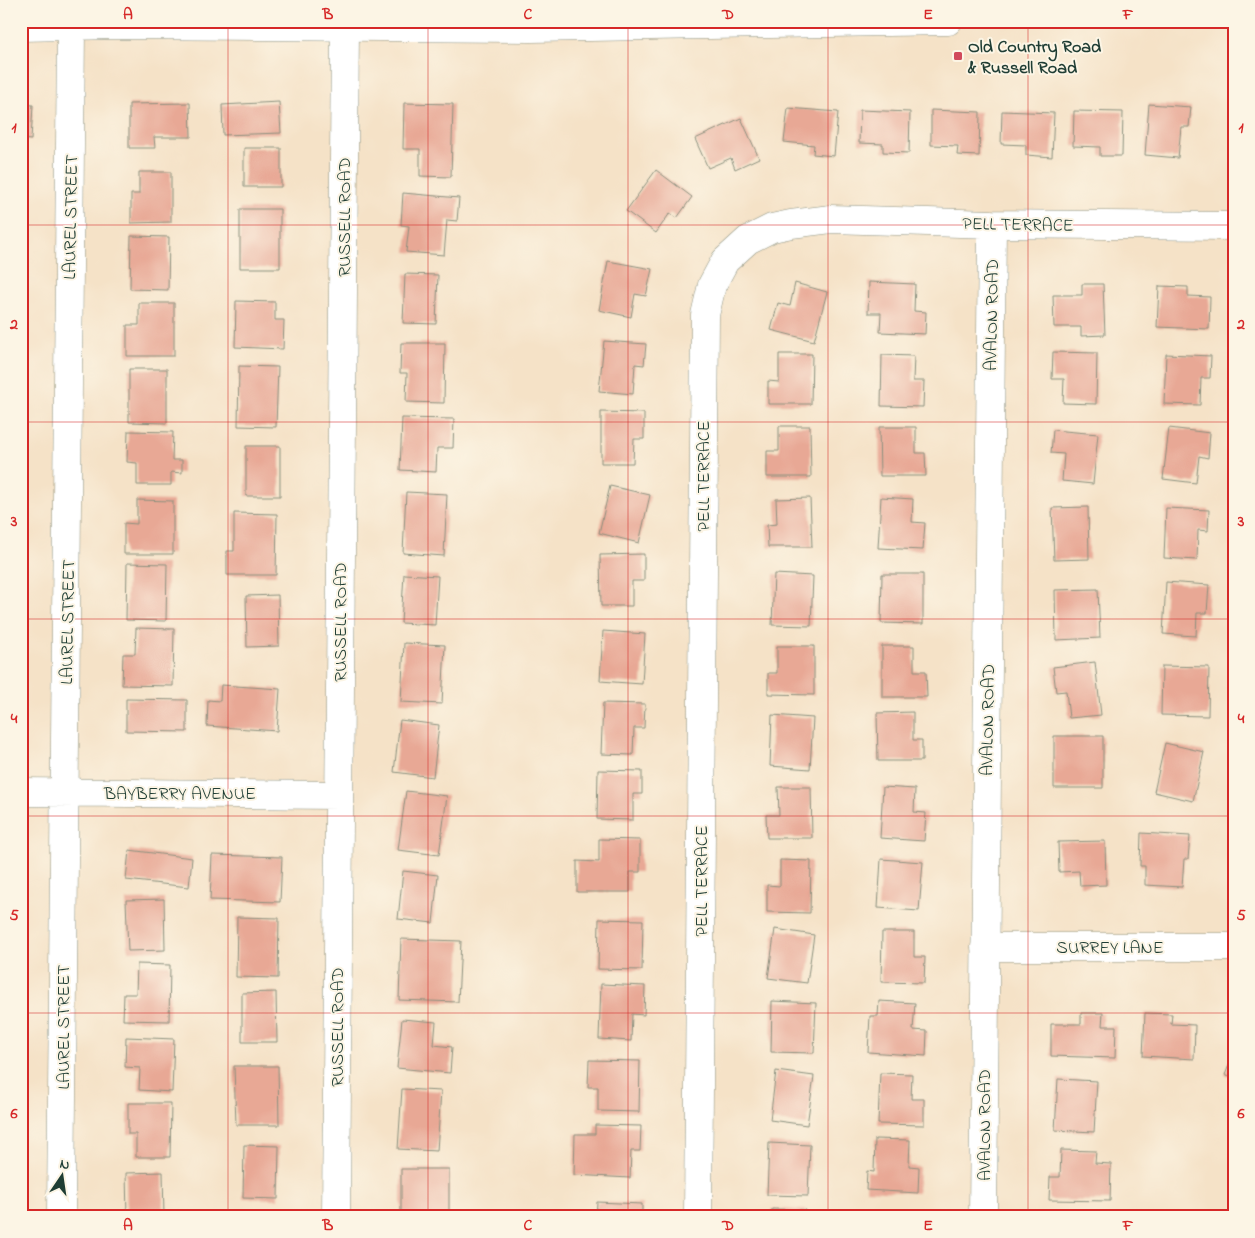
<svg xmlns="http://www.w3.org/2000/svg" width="1255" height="1238" font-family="'Indie Flower',sans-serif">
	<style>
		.building { fill: #e8a895 }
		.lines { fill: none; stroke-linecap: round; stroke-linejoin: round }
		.minor-casing { stroke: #8a907e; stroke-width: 29 }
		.major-casing { stroke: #8a907e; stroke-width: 29 }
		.minor { stroke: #fff; stroke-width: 28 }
		.major { stroke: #fff; stroke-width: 28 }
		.grid { fill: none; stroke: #d62828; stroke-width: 1; stroke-opacity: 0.55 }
		.poi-dot { fill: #d1495b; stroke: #fcf5e5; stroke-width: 2 }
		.labels { text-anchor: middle; stroke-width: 4; stroke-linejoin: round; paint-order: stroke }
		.poi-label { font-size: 18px; font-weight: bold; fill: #1f3d34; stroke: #fcf5e5; text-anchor: start }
		.street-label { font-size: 18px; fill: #1f3d34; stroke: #fcf5e5 }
		.neatline { fill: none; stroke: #d62828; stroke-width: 2 }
		.grid-label { font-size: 16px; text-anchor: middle; font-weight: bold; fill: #d62828 }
	</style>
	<rect width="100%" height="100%" fill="#fcf5e5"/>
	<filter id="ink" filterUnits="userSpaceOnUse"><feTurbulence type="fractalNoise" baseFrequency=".02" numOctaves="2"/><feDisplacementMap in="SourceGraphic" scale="10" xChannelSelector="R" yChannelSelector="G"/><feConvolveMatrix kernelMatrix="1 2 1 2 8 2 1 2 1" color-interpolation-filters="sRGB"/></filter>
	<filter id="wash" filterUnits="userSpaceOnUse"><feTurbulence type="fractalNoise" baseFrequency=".0096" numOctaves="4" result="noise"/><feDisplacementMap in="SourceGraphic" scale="20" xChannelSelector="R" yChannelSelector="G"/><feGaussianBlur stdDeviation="1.12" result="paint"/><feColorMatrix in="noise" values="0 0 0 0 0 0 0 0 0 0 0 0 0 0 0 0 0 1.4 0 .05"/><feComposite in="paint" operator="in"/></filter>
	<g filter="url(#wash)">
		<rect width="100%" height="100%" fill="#f5e2c7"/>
		<g id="blocks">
			<path class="building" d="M279 102 281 133 223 135 222 105Z
				M190 103 191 137H154L155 148H129V104Z
				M404 103 453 104 451 177 420 176V149H403Z
				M21 104 33 105 31 140 21 139Z
				M1149 104 1191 107 1189 127H1181L1178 158 1145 155Z
				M788 108 838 112 834 156 813 154 814 145 784 142Z
				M860 110 910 112 909 153 883 152V144L859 143Z
				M931 110 980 112 979 156 957 155 958 146 931 145Z
				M1002 111 1054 113 1052 157 1026 155V145L1001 144Z
				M1074 111 1123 112 1122 156H1100V147L1073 146Z
				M741 118 759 158 735 169 731 158 708 168 695 139Z
				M244 148H281V187H244Z
				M656 170 692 197 677 218 670 213 656 233 626 211Z
				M139 172H171V222L131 223V194H139Z
				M403 193 459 198 457 221 447 220 444 255 406 252 409 226 401 225Z
				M240 209H280V268H240Z
				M131 236 169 237 168 290 130 289Z
				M608 261 652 269 646 296 635 294 631 317 599 310Z
				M405 274 438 275 436 324 403 323Z
				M869 282 915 284 914 311 926 312 925 334 880 332 881 313H868Z
				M795 283 827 292 814 341 771 330 778 303 790 306Z
				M1082 284H1103L1105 335 1081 336V327H1054L1053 295H1082Z
				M1159 286 1188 287V296L1210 297 1209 329 1157 327Z
				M236 301 275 302V320H284L283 349 235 347Z
				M139 303H174V356H127V325H139Z
				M604 341 646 344 644 365 635 364 633 394 599 391Z
				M401 343H445L444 403 406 402 407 373H400Z
				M1053 352 1097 353 1096 404 1063 403 1064 379H1052Z
				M779 354H812L811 404H768V381L779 382Z
				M1166 354 1211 356 1210 378H1201L1200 405 1164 404Z
				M882 355 914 356 913 381H924L923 407 881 406Z
				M239 366 278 367 276 427 238 426Z
				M129 369H167V423L129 422Z
				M601 412 644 413V439H634L633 463H601Z
				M402 418 454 419 453 448H437L436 472 400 470Z
				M779 426H810L811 477H767V451H779Z
				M879 427H916V453H925L926 476H880Z
				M1169 428 1210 433 1208 458 1199 456 1196 483 1163 479Z
				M1053 430 1098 434 1093 484 1062 481 1064 454 1051 453Z
				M128 431 173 432 172 460H182V473L171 472V485H137V463L127 462Z
				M246 446H280V496H246Z
				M610 486 650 495 639 543 599 533Z
				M406 492 447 494 444 556 403 553Z
				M881 497 913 499 912 522 925 523 923 550 878 548Z
				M810 498 812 547H768L767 525 777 524 776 499Z
				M137 500 173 501V554H124V523L137 524Z
				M1088 507 1089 559 1054 560 1052 508Z
				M1166 508 1209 510 1208 531 1198 530 1197 560 1164 558Z
				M234 513 277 514 276 575H227V551H234Z
				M644 554V581H632V606H601L600 555Z
				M127 563 167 564 166 621 126 620Z
				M404 574 438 576 435 625 401 623Z
				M774 574 813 576 811 626 772 625Z
				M882 574H923V624L881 623Z
				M1166 582 1209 585 1207 613H1197L1196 636 1163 634Z
				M1098 589 1100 638 1056 640 1055 590Z
				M278 595 279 646 247 647 246 596Z
				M136 628 174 629 173 686 122 685 123 654H135Z
				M603 631 645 634 642 684 600 681Z
				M404 643 445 645 442 704 401 702Z
				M777 646H814V695L768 694V673H777Z
				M882 646H914V671H926L927 697H882Z
				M1095 662 1101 715 1069 718 1066 691 1056 692 1053 667Z
				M1162 666 1209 667 1208 716 1161 715Z
				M221 685 280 689 277 731 207 726 208 700 220 701Z
				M126 699 187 700V732L126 731Z
				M603 703 645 704 644 728H634L633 755 601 754Z
				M913 712V740H922V761H878L877 713Z
				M772 715 813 718 810 769 770 766Z
				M400 720 439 725 433 777 394 772Z
				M1054 736H1103V788H1054Z
				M1165 743 1204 752 1193 801 1154 792Z
				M598 770 642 771V794H633V820L597 819Z
				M778 787H811L812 838H767L766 815H779Z
				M883 787 915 789 914 812 926 813 924 841 880 838Z
				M406 791 447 796 439 855 398 850Z
				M1141 833 1190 836 1188 859H1184L1182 887 1145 885V866H1140Z
				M599 839 640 840V872H630V892H577V861L599 862Z
				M1105 841 1106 885 1080 886 1079 871 1059 872 1058 842Z
				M129 850 192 858 189 887 126 880Z
				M212 855 282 857 280 902 210 900Z
				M881 859 923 862 919 911 878 908Z
				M780 860 811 861 810 913 767 912V885L780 886Z
				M403 871 438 875 433 923 398 919Z
				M164 899 165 950 128 951 126 900Z
				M237 917 279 918 278 978 236 977Z
				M599 919 643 920 642 970 598 969Z
				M775 929 814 935 807 983 768 978Z
				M882 932H914V957H925L924 983 881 982Z
				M401 939 461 941 458 1002 399 1000Z
				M137 964 170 965 169 1021 123 1020 124 994H136Z
				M601 984 645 986 644 1015 632 1014 631 1041 599 1039Z
				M276 992 277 1042H242V993Z
				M772 1001 816 1003 814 1053 771 1052Z
				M879 1001 915 1003 913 1030 927 1031 926 1056 868 1052 870 1016H878Z
				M1081 1013H1103L1102 1026H1116L1115 1058 1051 1056V1024H1081Z
				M1145 1013 1172 1014 1171 1024 1195 1025 1194 1059 1143 1056Z
				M402 1019 436 1022 434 1045 452 1047 450 1073 397 1068Z
				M126 1037 174 1039 172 1092 139 1090 140 1068 125 1067Z
				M1234 1053V1079L1225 1075Z
				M589 1060 640 1061 639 1112 598 1111V1087H588Z
				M234 1066H278L279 1125H236Z
				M776 1071 814 1076 807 1125 770 1120Z
				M880 1073 912 1074 911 1099H924V1125L878 1124Z
				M1058 1079 1097 1081 1094 1132 1055 1130Z
				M402 1089 441 1091 437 1151 398 1149Z
				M128 1103H171L170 1157H136V1134H128Z
				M595 1125 641 1126 640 1151H631L630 1178 574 1175 575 1134H595Z
				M875 1139 910 1140 909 1166 919 1167 918 1193 866 1190 867 1171 874 1172Z
				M769 1143 810 1145 808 1196 767 1195Z
				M244 1145 279 1146 278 1199 243 1198Z
				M1061 1150 1096 1151 1095 1163 1111 1164 1110 1201 1049 1200 1050 1177H1060Z
				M401 1169H449V1217H401Z
				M163 1172 164 1217H127L126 1173Z
				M597 1202 642 1204V1217H596Z
				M772 1209 805 1210V1217H772Z"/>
		</g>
	</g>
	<g filter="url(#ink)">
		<use href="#blocks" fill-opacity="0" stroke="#8a907e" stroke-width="1"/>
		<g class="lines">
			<defs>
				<path id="minor" d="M21 792 339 795
					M985 947H1234
					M61 1217 71 27
					M336 1217 345 27
					M698 1217 705 315 712 285 725 261 748 240 772 228 791 224 831 219 992 224 1234 226
					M983 1217 992 224"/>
				<path id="major" d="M21 27 117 25 531 28 948 21"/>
			</defs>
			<use href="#minor" class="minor-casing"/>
			<use href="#major" class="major-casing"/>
			<use href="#minor" class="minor"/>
			<use href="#major" class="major"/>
		</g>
	</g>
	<path class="grid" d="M228 21V1217M428 21V1217M628 21V1217M828 21V1217M1028 21V1217M21 225H1234M21 422H1234M21 619H1234M21 816H1234M21 1013H1234"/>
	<rect class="poi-dot" x="953" y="51" width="10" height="10" rx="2.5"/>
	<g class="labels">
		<g class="poi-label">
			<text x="968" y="52">Old Country Road<tspan x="968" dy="21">&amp; Russell Road</tspan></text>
		</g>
		<g class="street-label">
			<text transform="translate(70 217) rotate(-89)" y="6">LAUREL STREET</text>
			<text transform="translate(344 217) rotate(-90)" y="6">RUSSELL ROAD</text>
			<text transform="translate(1018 224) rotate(1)" y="6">PELL TERRACE</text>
			<text transform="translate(991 315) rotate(-89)" y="6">AVALON ROAD</text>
			<text transform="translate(703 476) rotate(-90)" y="6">PELL TERRACE</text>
			<text transform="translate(67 622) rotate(-89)" y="6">LAUREL STREET</text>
			<text transform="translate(340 622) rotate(-90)" y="6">RUSSELL ROAD</text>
			<text transform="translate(987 720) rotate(-89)" y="6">AVALON ROAD</text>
			<text x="180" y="799">BAYBERRY AVENUE</text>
			<text transform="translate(701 881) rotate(-90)" y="6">PELL TERRACE</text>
			<text x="1110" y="953">SURREY LANE</text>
			<text transform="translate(63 1027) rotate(-90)" y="6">LAUREL STREET</text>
			<text transform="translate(337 1027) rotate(-90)" y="6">RUSSELL ROAD</text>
			<text transform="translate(984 1125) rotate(-90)" y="6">AVALON ROAD</text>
		</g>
	</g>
	<rect width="1255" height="1238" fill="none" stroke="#fcf5e5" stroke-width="55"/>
	<g transform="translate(62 1176) rotate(13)" stroke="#fcf5e5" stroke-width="4" paint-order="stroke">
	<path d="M0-4L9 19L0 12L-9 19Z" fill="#1f3d34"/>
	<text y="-8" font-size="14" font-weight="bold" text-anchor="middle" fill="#1f3d34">N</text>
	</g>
	<rect x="28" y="28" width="1200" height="1182" class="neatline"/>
	<g class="grid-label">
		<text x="128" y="19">A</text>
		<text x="328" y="19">B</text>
		<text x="528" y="19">C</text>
		<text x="728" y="19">D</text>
		<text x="928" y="19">E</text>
		<text x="1128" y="19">F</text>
		<text x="14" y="132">1</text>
		<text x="1241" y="132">1</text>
		<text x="14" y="329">2</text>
		<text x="1241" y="329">2</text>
		<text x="14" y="526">3</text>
		<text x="1241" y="526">3</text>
		<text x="14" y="723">4</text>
		<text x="1241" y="723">4</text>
		<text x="14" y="920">5</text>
		<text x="1241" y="920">5</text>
		<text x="14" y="1118">6</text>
		<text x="1241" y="1118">6</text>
		<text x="128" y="1230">A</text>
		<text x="328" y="1230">B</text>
		<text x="528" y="1230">C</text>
		<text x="728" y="1230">D</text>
		<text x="928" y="1230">E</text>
		<text x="1128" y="1230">F</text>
	</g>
</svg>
